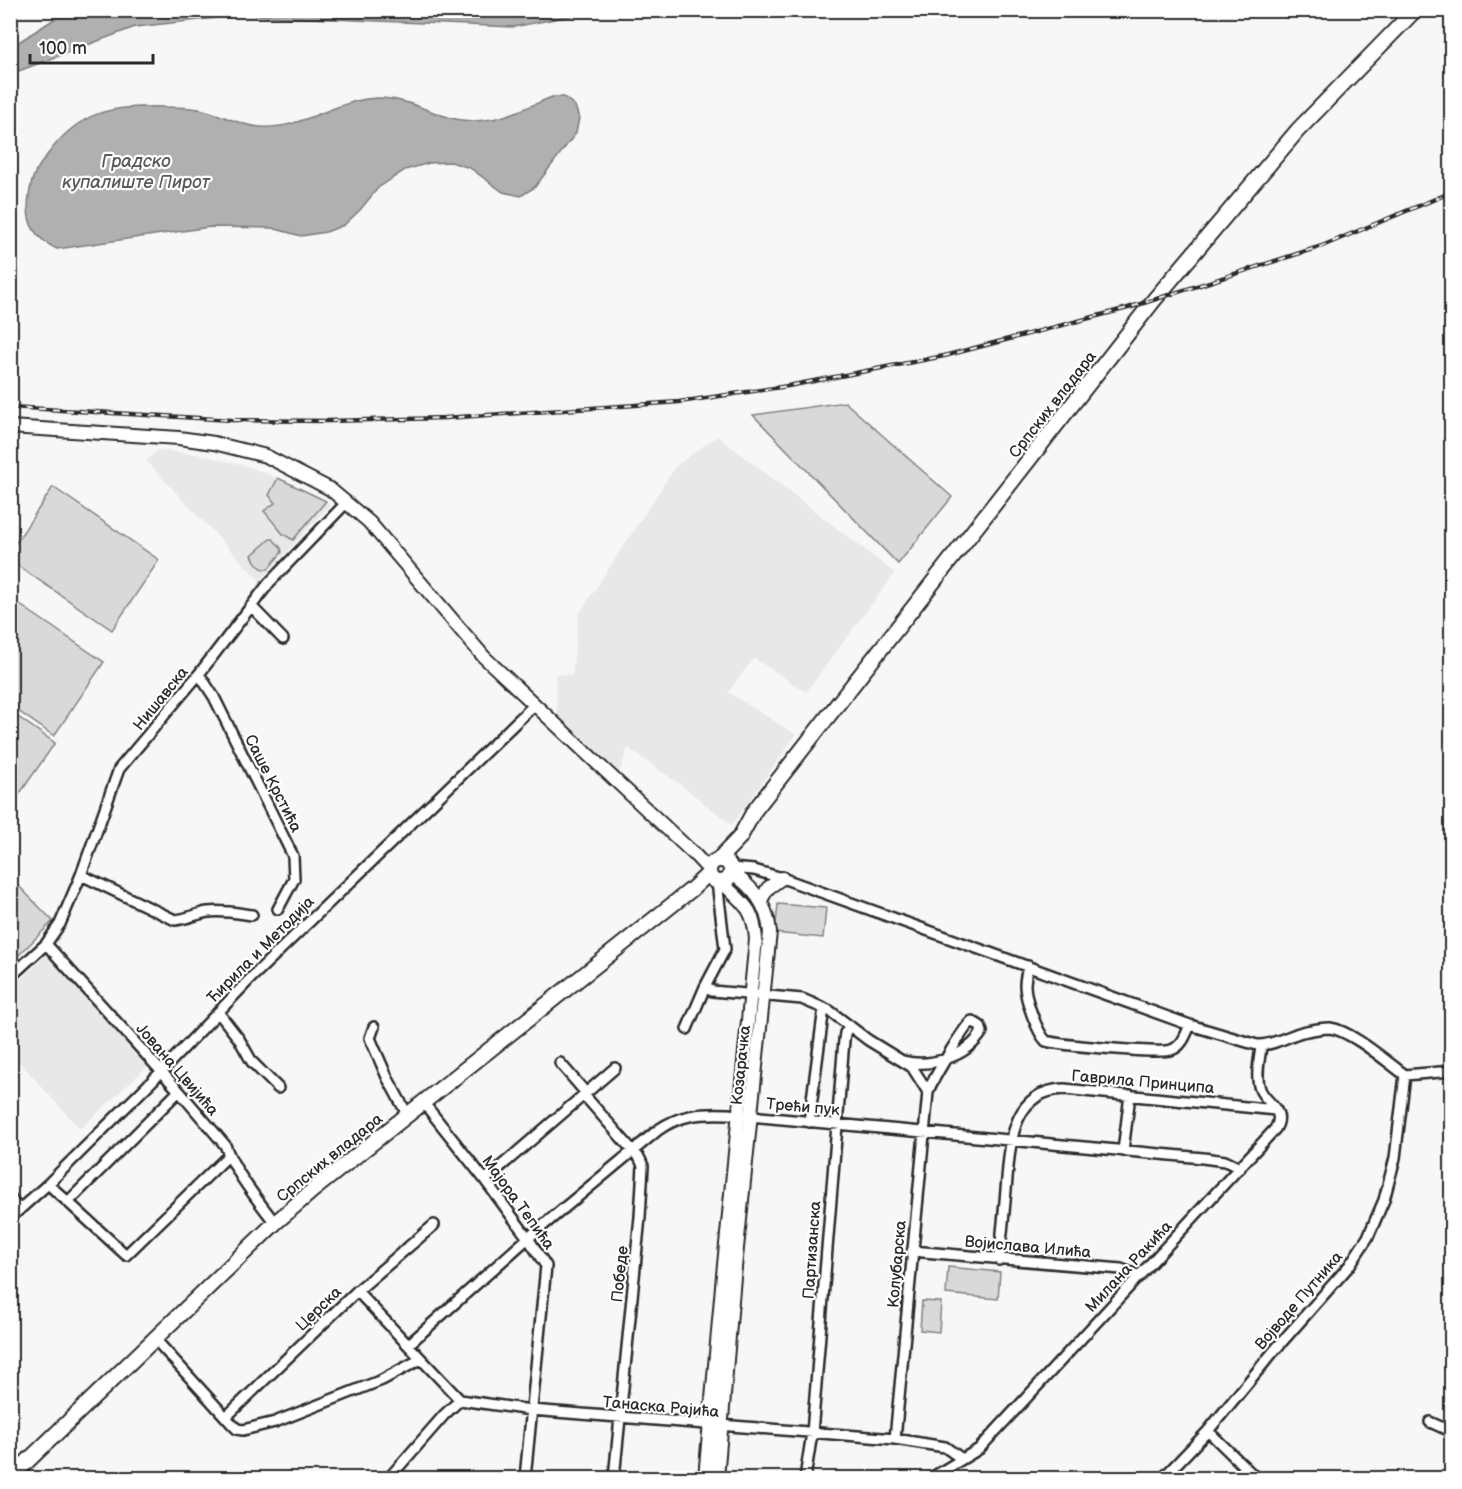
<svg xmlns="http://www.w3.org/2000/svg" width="1462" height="1489" font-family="'Balsamiq Sans',sans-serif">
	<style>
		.built { fill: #e8e8e8 }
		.green { fill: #d9d9d9; stroke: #828282; stroke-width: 1.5 }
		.water { fill: #b0b0b0; stroke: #7b7b7b; stroke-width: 1.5 }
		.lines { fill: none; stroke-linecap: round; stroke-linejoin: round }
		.minor-casing { stroke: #2b2b2b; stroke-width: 14 }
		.tertiary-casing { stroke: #2b2b2b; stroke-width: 16 }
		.secondary-casing { stroke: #2b2b2b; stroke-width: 18 }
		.minor { stroke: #fff; stroke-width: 9 }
		.tertiary { stroke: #fff; stroke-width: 12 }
		.secondary { stroke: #fff; stroke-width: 14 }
		.rail-casing { stroke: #2b2b2b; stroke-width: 4.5 }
		.rail { stroke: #fff; stroke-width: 2; stroke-dasharray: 7; stroke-linecap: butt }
		.labels { text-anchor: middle; stroke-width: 4.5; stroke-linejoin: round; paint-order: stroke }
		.street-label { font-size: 16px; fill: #2b2b2b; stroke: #fff }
		.water-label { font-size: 18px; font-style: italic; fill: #5a5a5a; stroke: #fff }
	</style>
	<rect width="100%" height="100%" fill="#f7f7f7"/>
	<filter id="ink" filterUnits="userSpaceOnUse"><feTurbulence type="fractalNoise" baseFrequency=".0167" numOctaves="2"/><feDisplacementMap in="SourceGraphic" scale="12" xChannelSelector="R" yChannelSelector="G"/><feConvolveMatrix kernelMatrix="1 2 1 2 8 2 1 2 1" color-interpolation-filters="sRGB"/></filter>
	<g filter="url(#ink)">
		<path class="built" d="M717 436 895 573 806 692 754 658 728 692 796 735 732 825 681 785 628 748 618 777 558 723 555 674 572 675 579 614 676 466Z
			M158 450 196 454 247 466 278 478 328 502 329 506 260 581 146 461Z
			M46 955 148 1066 80 1129 11 1053V988Z"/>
		<path class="green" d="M845 402 952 497 898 564 753 415Z
			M278 478 326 501 293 540 283 534 264 511 275 503 269 495Z
			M53 487 159 560 112 630 11 561V550Z
			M270 539H273L281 548 282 552 268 569C260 571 255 562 252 555Z
			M10 598 104 662 54 736 11 706Z
			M11 712 55 743 11 806Z
			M11 878 53 921 11 963Z
			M778 904 826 908 823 938 775 933Z
			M948 1267 1000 1272 998 1299 946 1294Z
			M922 1301 941 1302 939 1332 920 1330Z"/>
		<path class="water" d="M78 11V10L597 11 513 27 244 15 135 27 16 72 11 77V47L56 18Z
			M552 97H564L575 106 579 118 576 133 535 187 521 196 503 192 470 168 451 162 429 163 405 170 378 188 360 210 344 225 326 232 301 236 272 228 210 227 57 249C26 234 24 212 32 181 34 171 42 162 48 154 79 111 113 105 163 107 175 107 188 107 199 109 220 113 239 126 260 127 302 130 337 99 378 98 404 98 424 110 448 117 488 129 517 111 552 97Z"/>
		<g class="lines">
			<defs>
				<path id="minor" d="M251 606 283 639
					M199 674 214 697 293 856 294 879 278 909
					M731 868 754 870 782 878 1190 1025 1257 1045C1272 1046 1288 1036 1302 1032 1311 1030 1321 1028 1330 1028 1352 1031 1387 1062 1405 1075L1452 1071
					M81 875 175 920C187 919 196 914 208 912 223 910 237 913 252 915
					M46 944 179 1091 225 1145C235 1173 257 1199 275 1223
					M1028 966C1027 972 1025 979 1025 985 1025 999 1037 1032 1046 1041 1059 1045 1160 1054 1171 1050 1182 1047 1186 1034 1190 1025
					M10 977 46 944 60 924 81 875 119 769 199 674 269 583 347 502
					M705 987 712 991 802 999 830 1011 868 1040 912 1067 928 1092
					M218 1012 239 1039 252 1062 278 1088
					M374 1027 370 1038 387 1077 407 1114
					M687 1029 705 987 725 949 717 882
					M560 1063 586 1093
					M584 1095 640 1159 643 1166 640 1217 614 1478
					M423 1102 485 1180 528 1238 546 1266 525 1478
					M809 1122 824 1008
					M1123 1151 1130 1095
					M485 1180 615 1068
					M48 1184 68 1202 179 1091
					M10 1197 19 1210
					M68 1202 126 1255 229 1155
					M10 1218 48 1184 155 1078 252 977 534 705
					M912 1251 1121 1269 1140 1276
					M999 1260C1002 1236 1004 1213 1006 1190 1010 1149 1009 1091 1064 1089L1276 1110
					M357 1291 460 1400
					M154 1338 232 1424 237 1429 243 1430 275 1422 382 1380 421 1359
					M408 1345 528 1238 658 1130C681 1114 701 1113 728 1114L1203 1158 1225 1161 1240 1168
					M460 1400 531 1410 895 1439 945 1447 962 1459
					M226 1417 357 1291 434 1225
					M1430 1422 1452 1432
					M1208 1431 1256 1478
					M895 1439 928 1092C931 1082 965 1025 972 1021L980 1026 982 1032C967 1057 930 1068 903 1061
					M10 1458 20 1469
					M389 1478 444 1415 460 1400
					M805 1478 812 1433 844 1040 845 1033 850 1026
					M931 1478 979 1449 1275 1129C1287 1110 1265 1103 1260 1089 1255 1076 1260 1058 1261 1046
					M1163 1478 1208 1431 1273 1352 1349 1266 1368 1237 1384 1200 1395 1158 1405 1075"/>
				<path id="tertiary" d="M10 427 179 438 214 443 266 456 330 489 369 522 484 657 694 854 709 870
					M761 900 768 888 782 878
					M705 1478 723 1275 756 939C753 905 743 905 722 882
					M717 1478 734 1277 770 932C767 904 754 888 731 872"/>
				<path id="secondary" d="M709 871a11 11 0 1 1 22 0a11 11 0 1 1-22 0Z
					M718 860 740 837 754 811 1154 300 1298 130 1415 10
					M10 1478 275 1223 313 1190 692 889 709 873"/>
			</defs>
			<use href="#minor" class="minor-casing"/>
			<use href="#tertiary" class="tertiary-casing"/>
			<use href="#secondary" class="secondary-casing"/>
			<use href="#minor" class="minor"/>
			<use href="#tertiary" class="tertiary"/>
			<use href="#secondary" class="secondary"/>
			<defs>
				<path id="rail" d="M10 407 232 420 329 421 445 418 679 402 788 386 944 356 1128 308 1322 246 1452 192"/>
			</defs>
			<use href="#rail" class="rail-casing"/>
			<use href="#rail" class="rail"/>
		</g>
	</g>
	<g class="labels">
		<g class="street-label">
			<text transform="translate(1052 404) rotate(-52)" y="6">Српских владара</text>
			<text transform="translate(160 698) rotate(-51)" y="6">Нишавска</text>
			<text transform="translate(274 783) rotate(63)" y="6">Саше Крстића</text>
			<text transform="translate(260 949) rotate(-45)" y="6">Ћирила и Методија</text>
			<text transform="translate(740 1065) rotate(-84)" y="6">Козарачка</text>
			<text transform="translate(178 1069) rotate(49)" y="6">Јована Цвијића</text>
			<text transform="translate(1143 1081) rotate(5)" y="6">Гаврила Принципа</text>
			<text transform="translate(803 1106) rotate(5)" y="6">Трећи пук</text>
			<text transform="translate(329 1157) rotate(-39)" y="6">Српских владара</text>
			<text transform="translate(519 1202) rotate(54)" y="6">Мајора Тепића</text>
			<text transform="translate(1028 1246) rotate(5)" y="6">Војислава Илића</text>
			<text transform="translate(811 1250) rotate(-86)" y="6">Партизанска</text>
			<text transform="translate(896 1264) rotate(-85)" y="6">Колубарска</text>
			<text transform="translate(1128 1266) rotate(-47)" y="6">Милана Ракића</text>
			<text transform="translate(619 1274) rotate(-84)" y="6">Победе</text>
			<text transform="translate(1298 1300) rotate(-49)" y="6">Војводе Путника</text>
			<text transform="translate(318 1308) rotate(-44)" y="6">Церска</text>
			<text transform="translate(661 1406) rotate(5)" y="6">Танаска Рајића</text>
		</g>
		<g class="water-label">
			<text x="136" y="167">Градско<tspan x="136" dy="21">купалиште Пирот</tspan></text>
		</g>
	</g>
	<rect width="1462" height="1489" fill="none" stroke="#fff" stroke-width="36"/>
	<rect x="18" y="18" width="1426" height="1453" fill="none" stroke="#2b2b2b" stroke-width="2" filter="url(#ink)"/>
	<path d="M30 54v9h123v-9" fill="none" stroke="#2b2b2b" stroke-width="3"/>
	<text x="39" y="54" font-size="18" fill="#2b2b2b" stroke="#ffffff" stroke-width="4.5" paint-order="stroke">100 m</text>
</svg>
